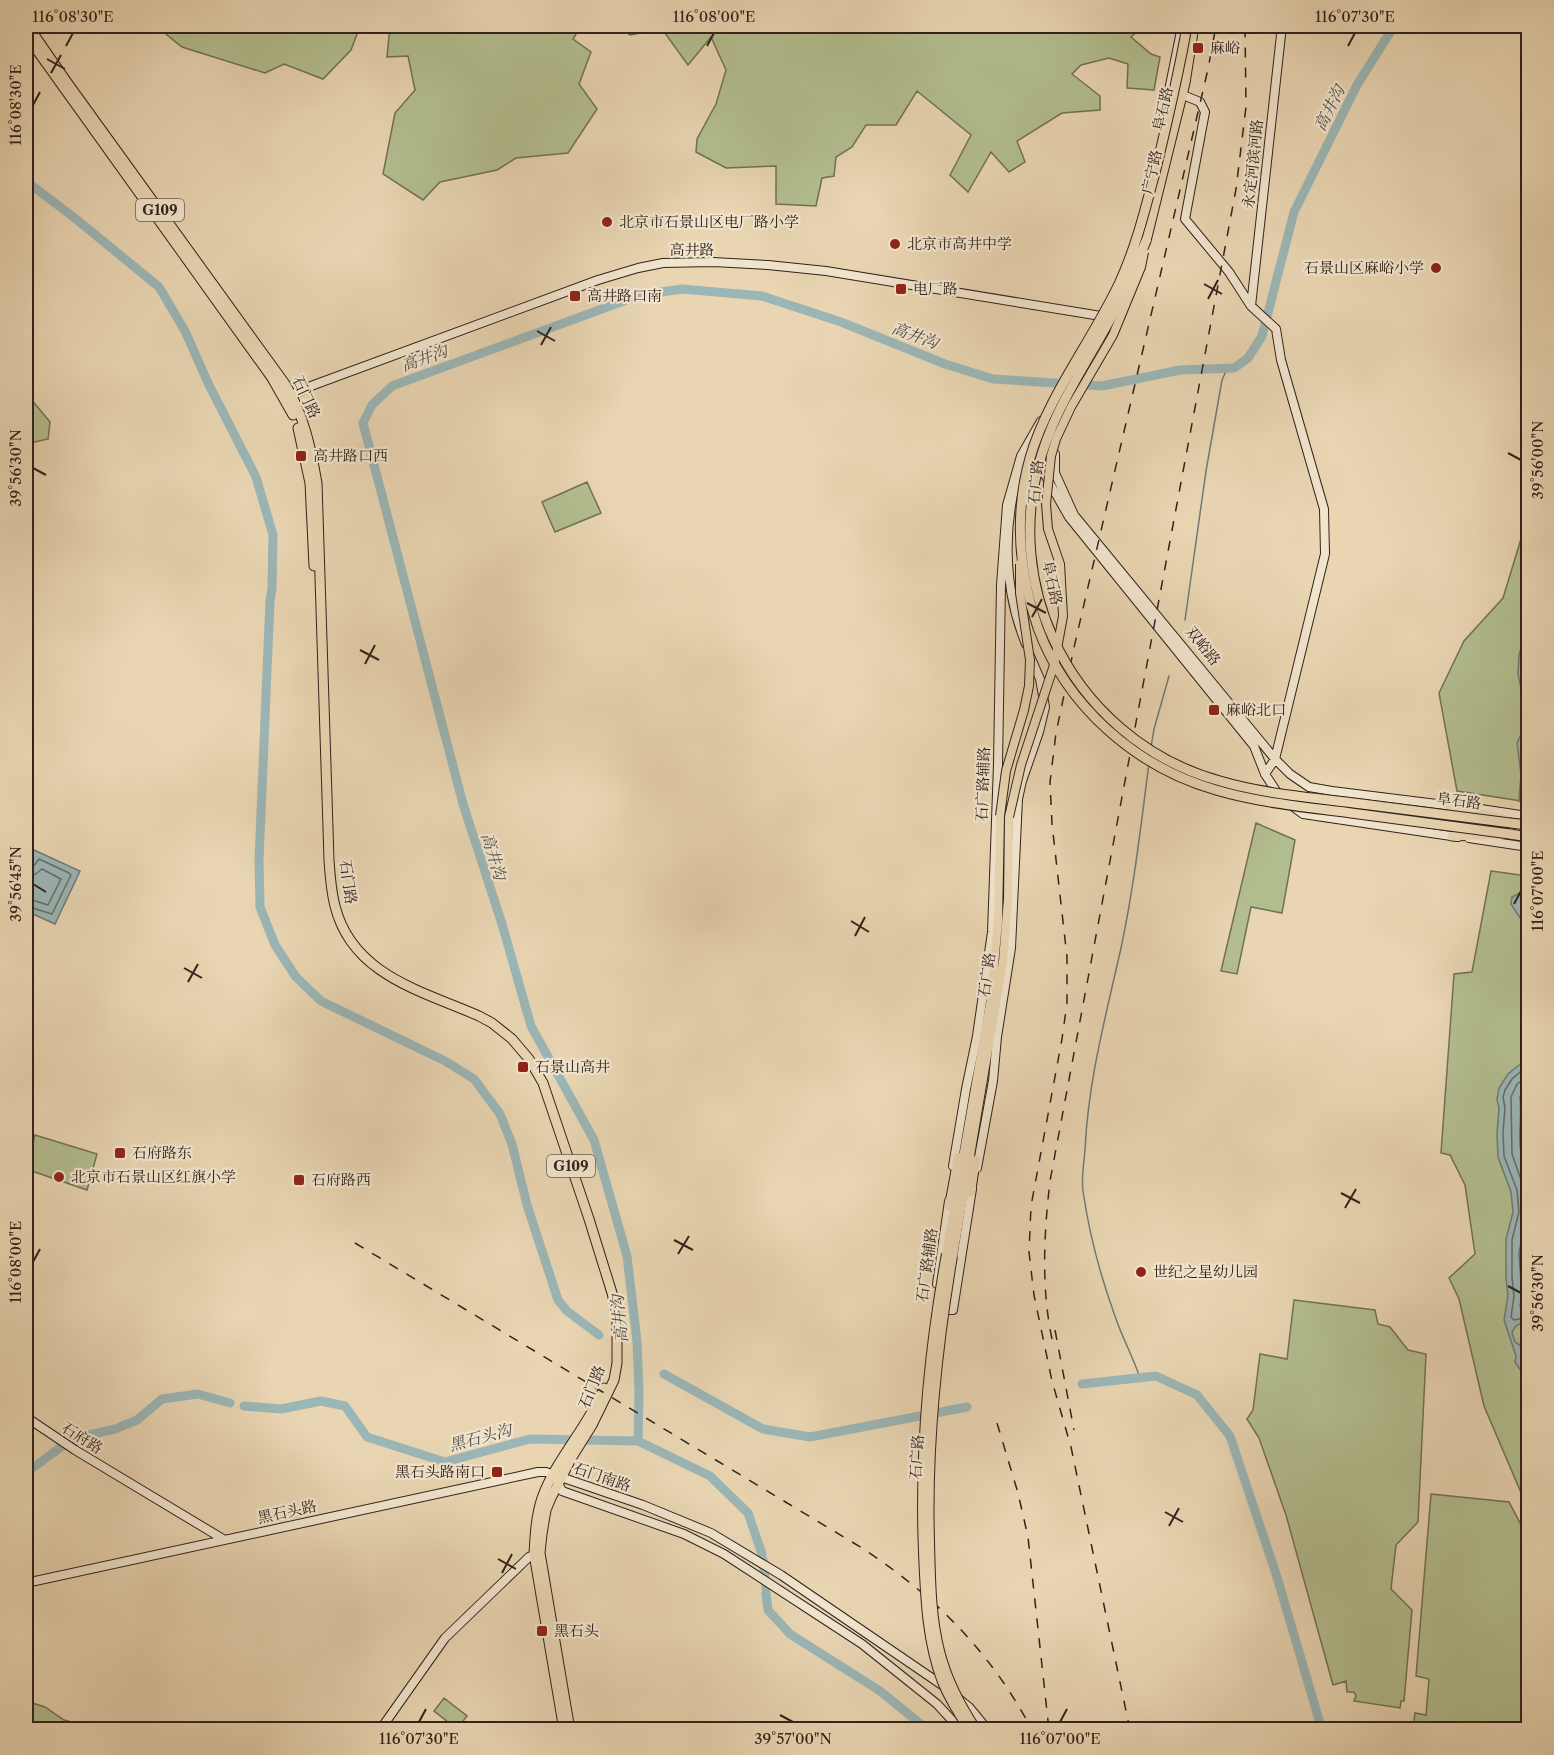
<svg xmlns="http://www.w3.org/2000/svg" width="1554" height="1755" font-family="'Libre Caslon Text','Noto Serif SC',serif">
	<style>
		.green { fill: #b3be8f; stroke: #727055; stroke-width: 1.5 }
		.water { fill: #9bb6b6; stroke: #717a78; stroke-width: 1.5 }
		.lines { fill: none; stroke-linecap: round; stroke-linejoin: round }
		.shore { stroke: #666c68; stroke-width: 1.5 }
		.stream { stroke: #717a78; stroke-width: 1.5 }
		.river { stroke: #9bb6b6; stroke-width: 9 }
		.secondary-casing { stroke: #31211b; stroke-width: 10 }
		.primary-casing { stroke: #31211b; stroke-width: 10 }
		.highway-casing { stroke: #31211b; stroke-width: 11 }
		.secondary { stroke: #f1e4cd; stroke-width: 8 }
		.primary { stroke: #e9d5b2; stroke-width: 8 }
		.highway { stroke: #e9d5b2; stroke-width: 9 }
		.rail { stroke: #31211b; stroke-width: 1.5; stroke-dasharray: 10 10; stroke-linecap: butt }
		.primary-bridge-casing { stroke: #31211b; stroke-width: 10; stroke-linecap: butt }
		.highway-bridge-casing { stroke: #31211b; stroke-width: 11; stroke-linecap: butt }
		.primary-bridge { stroke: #e9d5b2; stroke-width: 8 }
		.highway-bridge { stroke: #e9d5b2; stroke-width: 9 }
		.ticks { fill: none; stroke: #31211b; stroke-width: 2 }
		.poi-dot { fill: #8f2418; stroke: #f1e4cd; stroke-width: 2 }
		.labels { text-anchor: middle; stroke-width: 4.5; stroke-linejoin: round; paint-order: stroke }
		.shield { fill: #f1e4cd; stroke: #6b5c50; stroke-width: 1.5 }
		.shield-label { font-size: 14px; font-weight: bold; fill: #31211b }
		.poi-label { font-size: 15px; fill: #31211b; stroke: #f1e4cd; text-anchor: start }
		.street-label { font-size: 15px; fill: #31211b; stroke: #f1e4cd }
		.water-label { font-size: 16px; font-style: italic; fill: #514e4a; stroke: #f1e4cd }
		.neatline { fill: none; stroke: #31211b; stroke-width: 2 }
		.ticks-label { font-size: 15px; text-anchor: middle; fill: #31211b }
	</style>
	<rect width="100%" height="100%" fill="#e9d5b2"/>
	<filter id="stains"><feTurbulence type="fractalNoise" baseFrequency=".00333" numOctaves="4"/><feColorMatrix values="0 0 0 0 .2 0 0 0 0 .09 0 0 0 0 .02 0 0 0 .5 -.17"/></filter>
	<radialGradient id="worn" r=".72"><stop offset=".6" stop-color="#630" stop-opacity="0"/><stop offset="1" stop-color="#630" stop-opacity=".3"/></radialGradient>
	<path class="green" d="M156 26H360L351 50 323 79 284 64 265 73 182 47Z
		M390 26H581L573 39 591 52 579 84 597 109 568 153 516 158 497 170 440 182 423 200 383 174 395 113 415 90 408 56 387 57Z
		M619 26H1144L1131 37 1151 54 1160 57 1154 90 1127 88 1128 64 1109 58 1081 65 1072 74 1100 96V110L1062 113 1017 141 1025 162 1009 172 991 152 968 192 950 175 971 135 917 91 896 125H866L852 147 836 157 834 176 822 178 816 206 776 204V166L726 168 696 152 697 139 716 104 726 70 711 37 688 65 662 29 630 35Z
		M26 393 50 422 48 439 26 444Z
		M587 482 601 513 555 532 542 502Z
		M1528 516V802L1457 791 1439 693 1464 641 1503 598Z
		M1256 823 1295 840 1282 913 1251 907 1237 974 1221 971Z
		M1491 871 1528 876V1509L1484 1406 1459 1299 1449 1278 1475 1254 1465 1185 1450 1155 1441 1153 1454 974 1472 972Z
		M35 1135 97 1154 87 1190 26 1169Z
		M1294 1300 1375 1310 1378 1324 1390 1327 1408 1350 1426 1354 1418 1522 1396 1545 1391 1589 1412 1610 1404 1701H1401L1400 1708 1354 1701 1356 1696 1354 1692H1347L1346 1681 1333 1685 1286 1515 1259 1438 1247 1419 1253 1410 1260 1354 1287 1359Z
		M1431 1494 1509 1502 1528 1538V1729H1413L1415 1713 1426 1715 1429 1679 1416 1676Z
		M444 1698 467 1716 457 1729 434 1711Z
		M26 1701 45 1707 64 1720 90 1727 92 1729H26Z"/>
	<path class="water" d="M1528 625V806L1519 801 1521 774 1517 743 1528 721 1518 674 1519 655Z
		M34 850 80 871 55 924 26 911V869Z
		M1528 879V933L1525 932 1524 924 1511 904 1512 897 1526 890 1528 887 1525 883Z
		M1528 1058V1323C1520 1323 1515 1324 1512 1333L1515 1342 1523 1347 1528 1346V1381L1515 1362 1516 1356 1504 1320 1508 1296 1506 1278V1239L1513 1212 1511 1192 1498 1157 1497 1134 1499 1108 1497 1099 1499 1088 1508 1074Z"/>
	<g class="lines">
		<path class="shore" d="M1528 733 1523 745 1527 774 1525 796 1528 799
			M26 869 32 868 39 859 69 873 71 875 52 914 26 906
			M26 877 34 875 42 869 61 879 48 905 26 898
			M1528 1065 1512 1079 1505 1090 1503 1097 1505 1108 1503 1133 1504 1156 1517 1190 1519 1212 1512 1240V1277L1514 1296 1511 1317 1514 1320 1528 1317
			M1528 1076 1517 1084 1511 1097 1512 1154 1524 1188 1526 1212 1519 1254 1522 1295 1520 1306 1522 1309H1528
			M1528 1086 1520 1097C1523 1123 1514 1149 1528 1173"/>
		<path class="stream" d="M1185 620 1206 471 1222 380 1227 369
			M1151 747 1154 729 1169 676
			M1140 1378C1133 1357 1123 1339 1116 1319 1101 1278 1089 1233 1083 1191 1081 1178 1084 1163 1085 1150 1088 1081 1106 1015 1121 948 1134 887 1141 825 1149 763"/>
		<path class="river" d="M26 181 76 219 159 287 185 331 208 383 256 477 273 535 272 589 270 601 259 860 260 907 275 945 296 977 321 1001 445 1061 474 1079 500 1114 512 1144 527 1205 558 1300 567 1311 599 1335
			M664 1374 763 1429 810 1437 967 1407
			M1082 1384 1156 1376 1197 1395 1230 1436 1277 1577 1322 1730
			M244 1406 281 1409 321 1401 345 1406 367 1437 445 1462 530 1439 638 1441
			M26 1473 61 1447 85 1436 115 1429 137 1420 162 1399 198 1394 230 1403
			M762 1554 748 1513 710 1476 638 1441 639 1392 637 1341 627 1256 594 1140 531 1026 502 924 463 804 363 423 372 405 392 386 640 295 682 289 762 296 841 322 945 364 993 379 1102 386 1180 370 1234 368 1248 358 1262 336 1294 212 1357 85 1394 26
			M763 1560 766 1588
			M766 1593 768 1610 790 1634 880 1691 928 1730"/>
		<defs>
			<path id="secondary" d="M1183 95 1200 102 1205 112 1185 219 1229 272 1251 306 1276 329 1281 360 1324 509 1325 554 1275 759 1265 774
				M1164 115 1182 26
				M1251 306 1282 26
				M286 398 311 386 598 280 638 268 663 263 713 262 768 265 826 271 1107 317
				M1042 432 1041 458 1044 473 1069 517 1254 746 1265 774 1280 797 1303 814 1458 837
				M1055 454V473L1074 515 1275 759 1290 774 1309 787 1332 791 1453 806
				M1026 644C1002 586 1002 518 1023 459L1026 454 1034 455
				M1474 808 1528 816
				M1469 838 1528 847
				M953 1166 966 1089 977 1036 992 932 998 765 1001 585 1007 505 1021 456 1041 421
				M977 1168 993 1081 997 1037 1011 948 1018 799 1022 781 1039 732 1045 707 1040 679 1030 656
				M937 1284 949 1201
				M940 1310H953L972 1189
				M26 1417 75 1450 223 1539
				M557 1481 562 1491 684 1534 724 1554 862 1644 937 1704 961 1730
				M26 1583 538 1472H546L643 1505 711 1533 781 1575 945 1687
				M958 1698 969 1707 988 1730
				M380 1730 445 1638 529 1557 539 1553"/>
			<path id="primary" d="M971 1192 976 1160
				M949 1206 958 1157
				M946 1254 991 998 998 922 1000 816
				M953 1256 1003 961 1008 899 1009 817"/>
			<path id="highway" d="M28 26 66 81 285 384C304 414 311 449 317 483L329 860C330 875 331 891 335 906 352 975 422 991 479 1016L492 1023 512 1039 529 1059 543 1083 589 1219 612 1293 617 1314V1363L614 1380 592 1425 572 1457 551 1498 546 1510 542 1534 540 1553 570 1730
				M26 35 272 378 293 415
				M1146 241 1185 83 1194 26
				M298 428 310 483 314 566
				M1448 805 1506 820
				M1452 836 1510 834 1528 837
				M564 1730 534 1554C535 1535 536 1516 542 1498 556 1459 588 1427 604 1388"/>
		</defs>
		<use href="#secondary" class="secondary-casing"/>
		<use href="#primary" class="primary-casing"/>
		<use href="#highway" class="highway-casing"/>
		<use href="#secondary" class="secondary"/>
		<use href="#primary" class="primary"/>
		<use href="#highway" class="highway"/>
		<path class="rail" d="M355 1243 862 1548C935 1596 991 1652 1032 1730
			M1055 1330 1074 1430
			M1052 1339C1041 1287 1044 1233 1050 1181L1236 189 1246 107 1245 26
			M997 1423 1018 1493 1028 1537 1049 1730
			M1130 1730 1071 1447 1052 1381 1034 1295 1029 1252 1031 1206 1062 1039 1067 1003V957L1052 824 1050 782 1056 733 1075 643 1208 69 1216 26"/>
		<defs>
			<path id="primary-bridge" d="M1000 816 1006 771 1024 710 1029 686 1030 660 1020 593V564
				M1009 817 1021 765 1054 665 1063 616 1060 564 1048 529 1046 504 1051 456 1056 439 1071 407 1113 335 1141 267 1144 252
				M946 1254C928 1352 919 1453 923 1552 925 1596 926 1640 942 1682 949 1699 959 1715 969 1730
				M953 1256C937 1351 927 1446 930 1542 931 1579 931 1616 940 1651 947 1679 961 1706 977 1730"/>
			<path id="highway-bridge" d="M1187 26C1179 73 1168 118 1157 165 1146 206 1137 245 1119 284 1092 341 1047 398 1030 458 1014 515 1019 573 1038 628 1067 707 1136 767 1216 790 1260 803 1306 807 1351 813 1404 820 1457 827 1510 834
				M1146 241C1134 270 1122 298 1107 325 1081 372 1051 415 1038 468 1023 524 1029 585 1053 638 1084 707 1146 761 1220 781 1264 794 1309 797 1354 803 1411 810 1469 818 1527 825"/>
		</defs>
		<use href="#primary-bridge" class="primary-bridge-casing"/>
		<use href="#highway-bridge" class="highway-bridge-casing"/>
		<use href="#primary-bridge" class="primary-bridge"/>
		<use href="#highway-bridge" class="highway-bridge"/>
	</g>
	<path class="ticks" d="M66 46 73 33M707 46 714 33M1348 46 1355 33M47 59 65 69M51 73 61 55M33 105 40 92M1204 284 1222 294M1208 299 1218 280M537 331 555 341M541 345 551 327M1508 453 1521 460M33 468 46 475M1027 603 1046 613M1032 617 1042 599M360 650 379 660M365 664 375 645M33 884 46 892M1514 904 1521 891M851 921 869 932M855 936 865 917M184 968 202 978M188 982 198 964M1341 1193 1360 1203M1345 1208 1356 1189M674 1240 693 1250M678 1254 689 1236M33 1262 40 1249M1508 1286 1521 1293M1165 1512 1183 1522M1169 1526 1179 1508M498 1559 516 1569M502 1573 512 1554M780 1715 793 1722M419 1722 426 1709M1060 1722 1067 1709"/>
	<g class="poi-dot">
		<rect x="1192" y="42" width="12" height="12" rx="3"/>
		<circle cx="607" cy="222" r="6"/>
		<circle cx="895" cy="244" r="6"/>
		<circle cx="1436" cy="268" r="6"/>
		<rect x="895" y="283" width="12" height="12" rx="3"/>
		<rect x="569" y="290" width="12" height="12" rx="3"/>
		<rect x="295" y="450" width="12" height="12" rx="3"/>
		<rect x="1208" y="704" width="12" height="12" rx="3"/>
		<rect x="517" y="1061" width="12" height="12" rx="3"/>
		<rect x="114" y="1147" width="12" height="12" rx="3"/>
		<circle cx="59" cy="1177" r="6"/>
		<rect x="293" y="1174" width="12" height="12" rx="3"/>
		<circle cx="1141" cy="1272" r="6"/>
		<rect x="491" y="1466" width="12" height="12" rx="3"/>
		<rect x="536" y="1625" width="12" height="12" rx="3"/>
	</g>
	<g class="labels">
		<g class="shield">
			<rect x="136" y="199" width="48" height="22" rx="4.5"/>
			<rect x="547" y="1155" width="48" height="22" rx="4.5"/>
		</g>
		<g class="shield-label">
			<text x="160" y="215">G109</text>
			<text x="571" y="1171">G109</text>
		</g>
		<g class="poi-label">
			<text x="1210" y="53">麻峪</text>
			<text x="619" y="227">北京市石景山区电厂路小学</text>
			<text x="907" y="249">北京市高井中学</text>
			<text x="1424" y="273" text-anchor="end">石景山区麻峪小学</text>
			<text x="913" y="294">电厂路</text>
			<text x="587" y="301">高井路口南</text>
			<text x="313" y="461">高井路口西</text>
			<text x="1226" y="715">麻峪北口</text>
			<text x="535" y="1072">石景山高井</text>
			<text x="132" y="1158">石府路东</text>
			<text x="71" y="1182">北京市石景山区红旗小学</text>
			<text x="311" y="1185">石府路西</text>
			<text x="1153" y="1277">世纪之星幼儿园</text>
			<text x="485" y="1477" text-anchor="end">黑石头路南口</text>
			<text x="554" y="1636">黑石头</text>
		</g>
		<g class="street-label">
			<text transform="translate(1163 109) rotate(-77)" y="5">阜石路</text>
			<text transform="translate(1253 164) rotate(-84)" y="5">永定河滨河路</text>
			<text transform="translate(1152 172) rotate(-77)" y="5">广宁路</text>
			<text x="692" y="255">高井路</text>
			<text transform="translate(306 397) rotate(65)" y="5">石门路</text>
			<text transform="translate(1036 482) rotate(-85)" y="5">石广路</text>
			<text transform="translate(1052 583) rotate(78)" y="5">阜石路</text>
			<text transform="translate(1203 646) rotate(51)" y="5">双峪路</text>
			<text transform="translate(983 784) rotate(-88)" y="5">石广路辅路</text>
			<text transform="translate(1459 801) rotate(7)" y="5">阜石路</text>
			<text transform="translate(348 882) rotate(82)" y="5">石门路</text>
			<text transform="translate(987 975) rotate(-82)" y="5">石广路</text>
			<text transform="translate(927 1265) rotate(-82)" y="5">石广路辅路</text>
			<text transform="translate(592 1387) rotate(-68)" y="5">石门路</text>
			<text transform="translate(82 1438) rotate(32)" y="5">石府路</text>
			<text transform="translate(917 1457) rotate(-87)" y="5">石广路</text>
			<text transform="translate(602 1477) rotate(19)" y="5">石门南路</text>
			<text transform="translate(287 1512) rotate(-12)" y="5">黑石头路</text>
		</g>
		<g class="water-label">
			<text transform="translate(1329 108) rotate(-64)" y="6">高井沟</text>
			<text transform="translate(915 335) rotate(20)" y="6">高井沟</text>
			<text transform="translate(424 358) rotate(-20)" y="6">高井沟</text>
			<text transform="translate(494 856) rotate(73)" y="6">高井沟</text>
			<text transform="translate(619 1319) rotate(-96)" y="6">高井沟</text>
			<text transform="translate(480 1437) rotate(-15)" y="6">黑石头沟</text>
		</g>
	</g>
	<rect width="1554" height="1755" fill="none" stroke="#e9d5b2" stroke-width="66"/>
	<rect x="33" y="33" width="1488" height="1689" class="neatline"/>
	<g class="ticks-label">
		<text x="73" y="22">116°08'30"E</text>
		<text x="714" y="22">116°08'00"E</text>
		<text x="1355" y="22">116°07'30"E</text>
		<text transform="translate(16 105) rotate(-90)" y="5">116°08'30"E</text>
		<text transform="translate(1538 460) rotate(-90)" y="5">39°56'00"N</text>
		<text transform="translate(16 468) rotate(-90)" y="5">39°56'30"N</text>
		<text transform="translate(16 884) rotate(-90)" y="5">39°56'45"N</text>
		<text transform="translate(1538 891) rotate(-90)" y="5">116°07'00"E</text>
		<text transform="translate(16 1262) rotate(-90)" y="5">116°08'00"E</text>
		<text transform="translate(1538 1293) rotate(-90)" y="5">39°56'30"N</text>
		<text x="419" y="1744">116°07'30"E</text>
		<text x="793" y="1744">39°57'00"N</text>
		<text x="1060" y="1744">116°07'00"E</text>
	</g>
	<rect width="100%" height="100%" filter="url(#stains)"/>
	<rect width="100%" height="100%" fill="url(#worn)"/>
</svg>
